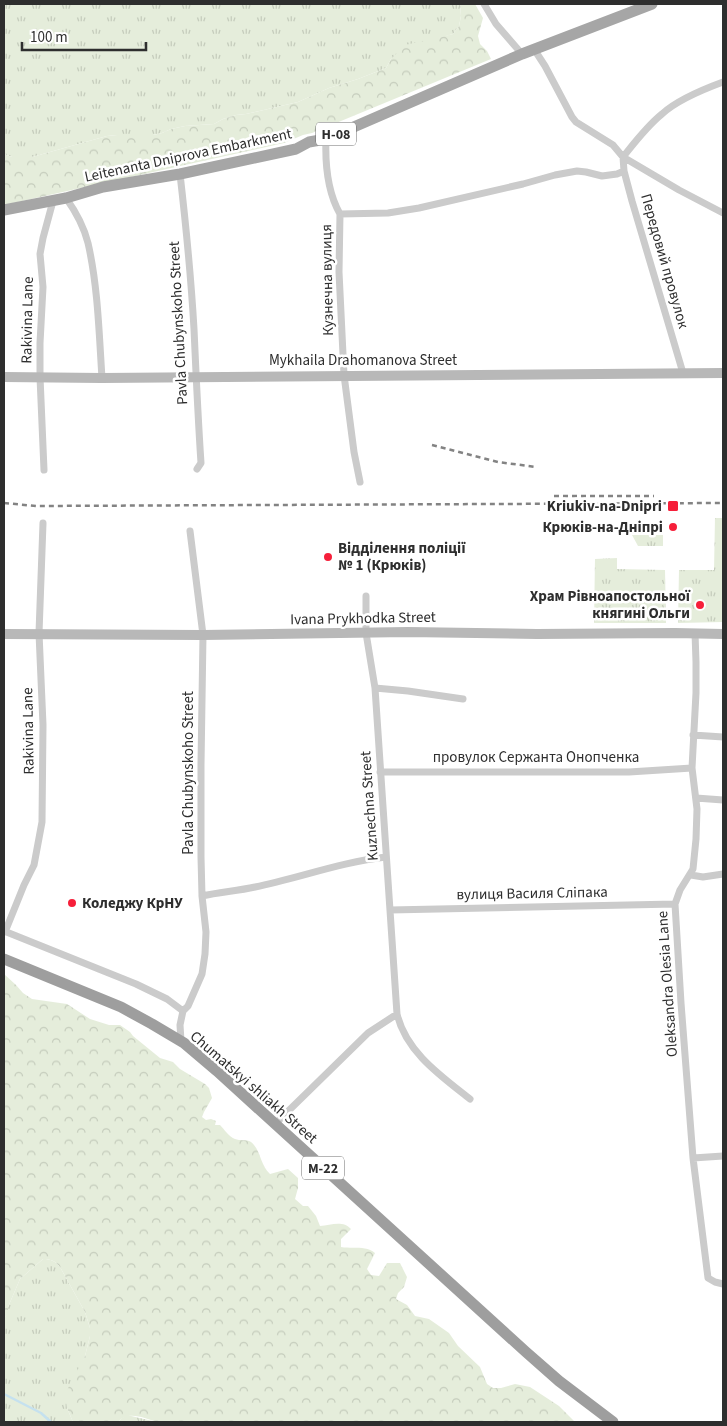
<svg xmlns="http://www.w3.org/2000/svg" width="727" height="1426" font-family="'Source Sans 3',sans-serif">
	<style>
		.grass { fill: url(#grass-tufts) }
		.forest { fill: url(#forest-crowns) }
		.lines { fill: none; stroke-linecap: round; stroke-linejoin: round }
		.stream { stroke: #c5e1ef; stroke-width: 2.5 }
		.minor { stroke: #cbcbcb; stroke-width: 7 }
		.secondary { stroke: #b8b8b8; stroke-width: 10 }
		.primary { stroke: #a6a6a6; stroke-width: 11 }
		.trunk { stroke: #9e9e9e; stroke-width: 11 }
		.rail { stroke: #838383; stroke-width: 2.5; stroke-dasharray: 5 4; stroke-linecap: butt }
		.poi-dot { fill: #f61f3a; stroke: #fff; stroke-width: 2 }
		.labels { text-anchor: middle; stroke-width: 5; stroke-linejoin: round; paint-order: stroke }
		.shield { fill: #fff; stroke: #6d6d6d; stroke-width: 1 }
		.shield-label { font-size: 14px; font-weight: bold; fill: #2e2e2e }
		.street-label { font-size: 15px; fill: #2e2e2e; stroke: #fff }
		.poi-label { font-size: 15px; font-weight: bold; fill: #2e2e2e; stroke: #fff; text-anchor: end }
	</style>
	<defs>
		<pattern id="grass-tufts" width="24" height="20" patternUnits="userSpaceOnUse" patternTransform="scale(1.25)"><rect width="24" height="20" fill="#e5eddb"/><path d="M3 7l-1-3M5 7V3M7 7l1-3M15 17l-1-3M17 17v-4M19 17l1-3" fill="none" stroke="#c5ccbc"/></pattern>
		<pattern id="forest-crowns" width="20" height="18" patternUnits="userSpaceOnUse" patternTransform="scale(1.25)"><rect width="20" height="18" fill="#e5eddb"/><path d="M2 6a3 3 0 1 1 6 0M12 15a3 3 0 1 1 6 0" fill="none" stroke="#c5ccbc"/></pattern>
	</defs>
	<rect width="100%" height="100%" fill="#fff"/>
	<path class="grass" d="M4 4H460L461 16 459 26 453 34 435 39 391 59 386 68 358 79 329 88 298 102 246 114 236 115 223 119 214 124 185 126 171 129 162 133 153 135H117L107 136 32 157H12L4 154Z
		M715 518H723V622L678 623 679 570H714Z
		M632 535H663V546H638Z
		M617 558V569L665 570 666 623H594L595 559Z
		M43 1259C51 1259 55 1261 60 1267L85 1312 90 1328V1336L85 1356 67 1408 73 1422H4V1318L8 1313V1307L20 1279Z
		M127 1415 157 1422H118L122 1418Z"/>
	<path class="forest" d="M460 4H475L483 18 478 36 480 44 487 51 491 59 312 133 303 135 284 143 4 205V154L12 157H32L107 136 117 135H153L162 133 171 129 185 126 214 124 223 119 236 115 246 114 298 102 329 88 358 79 386 68 391 59 405 45 453 34 459 26 461 16Z
		M4 974 16 985 23 993 32 999 67 1004 90 1019 109 1025H120L130 1032 133 1036 160 1058 173 1062 180 1069 205 1084 209 1088 212 1098 204 1112 202 1117 206 1120 211 1119 216 1121 215 1125H220C224 1129 229 1137 235 1139 240 1141 246 1139 251 1142 261 1150 260 1165 270 1174L288 1169 298 1178V1188L295 1199 303 1206H308L316 1216 320 1226C331 1225 343 1220 351 1229L341 1239V1247C353 1249 366 1245 375 1253L367 1269 371 1275 379 1276 387 1263H400L407 1277 404 1287 398 1293 396 1299 407 1305 415 1316 429 1319 449 1333 458 1346 480 1367 487 1384 493 1388H501L515 1384 530 1387 559 1406 575 1422H157C144 1418 128 1410 118 1422H73L67 1408 65 1394 85 1356 90 1336V1328L85 1312 60 1267C55 1261 51 1259 43 1259L20 1279 8 1307V1314L4 1318Z"/>
	<g class="lines">
		<path class="stream" d="M4 1394 41 1413 51 1422"/>
		<path class="minor" d="M484 4 496 24 522 54
			M534 49 545 66 572 117 576 122 613 145 623 157 679 190 723 213
			M326 139C325 165 327 191 340 214L339 272 344 375 354 452 360 482
			M180 174C186 226 191 277 194 329 196 374 198 418 201 463L197 469
			M66 198C76 212 84 227 88 243 98 287 99 333 102 378
			M340 214 388 213 419 208 523 184 555 175 577 171 586 172 602 176 617 174 624 171
			M683 373 632 201 624 171 623 157C635 142 647 126 662 114 677 100 704 89 723 82
			M44 470 40 377V343L43 287 40 254 43 238 53 201
			M695 633 696 662V693L692 768 697 809 696 839 693 869 680 890 675 904 681 1003 693 1158 708 1278 715 1282 723 1284
			M375 688 408 691 463 699
			M693 735 723 737
			M380 772H629L692 768
			M696 798 723 800
			M691 875 703 877 723 874
			M202 896C220 892 237 891 255 887 299 878 341 862 386 857
			M390 910 675 904
			M4 931 136 984 167 999 183 1011
			M5 932 24 885 34 865 42 822 43 725 39 633 43 523
			M183 1011 188 1006 202 974 205 954 206 932 202 896 201 857V765L203 635 190 531
			M397 1014C406 1052 441 1076 470 1099
			M181 1041 180 1025 183 1011
			M275 1124 368 1033 397 1014 375 688 366 633V596
			M693 1158 723 1156"/>
		<path class="secondary" d="M4 377 102 378 723 373
			M4 634 203 635 408 632 537 634 675 633 723 634"/>
		<path class="primary" d="M4 210 66 198 103 187 180 174 296 149 309 142 326 139 522 54 652 4"/>
		<path class="trunk" d="M4 959 121 1007 152 1024 184 1043 217 1071 526 1352 559 1381 613 1422"/>
		<path class="rail" d="M432 445 498 462 536 467
			M554 496H654
			M4 503 36 506 723 503"/>
	</g>
	<g class="poi-dot">
		<rect x="667" y="500" width="12" height="12" rx="2.5"/>
		<circle cx="673" cy="527" r="5"/>
		<circle cx="328" cy="557" r="5"/>
		<circle cx="700" cy="605" r="5"/>
		<circle cx="72" cy="903" r="5"/>
	</g>
	<g class="labels">
		<g class="shield">
			<rect x="316" y="122.5" width="40" height="23" rx="4"/>
			<rect x="302" y="1156.5" width="42" height="23" rx="4"/>
		</g>
		<g class="shield-label">
			<text x="336" y="139">Н-08</text>
			<text x="323" y="1173">М-22</text>
		</g>
		<g class="street-label">
			<text transform="translate(188 155) rotate(-12)" y="5">Leitenanta Dniprova Embarkment</text>
			<text transform="translate(665 261) rotate(74)" y="5">Передовий провулок</text>
			<text transform="translate(327 280) rotate(-91)" y="5">Кузнечна вулиця</text>
			<text transform="translate(27 320) rotate(-89)" y="5">Rakivina Lane</text>
			<text transform="translate(178 323) rotate(-93)" y="5">Pavla Chubynskoho Street</text>
			<text x="363" y="365">Mykhaila Drahomanova Street</text>
			<text transform="translate(363 618) rotate(-1)" y="5">Ivana Prykhodka Street</text>
			<text transform="translate(28 731) rotate(-91)" y="5">Rakivina Lane</text>
			<text x="536" y="762">провулок Сержанта Онопченка</text>
			<text transform="translate(188 773) rotate(-90)" y="5">Pavla Chubynskoho Street</text>
			<text transform="translate(369 806) rotate(-94)" y="5">Kuznechna Street</text>
			<text transform="translate(532 893) rotate(-1)" y="5">вулиця Василя Сліпака</text>
			<text transform="translate(667 984) rotate(-94)" y="5">Oleksandra Olesia Lane</text>
			<text transform="translate(254 1087) rotate(41)" y="5">Chumatskyi shliakh Street</text>
		</g>
		<g class="poi-label">
			<text x="662" y="511">Kriukiv-na-Dnipri</text>
			<text x="663" y="532">Крюків-на-Дніпрі</text>
			<text x="338" y="553" text-anchor="start">Відділення поліції<tspan x="338" dy="17">№ 1 (Крюків)</tspan></text>
			<text x="690" y="601">Храм Рівноапостольної<tspan x="690" dy="17">княгині Ольги</tspan></text>
			<text x="82" y="908" text-anchor="start">Коледжу КрНУ</text>
		</g>
	</g>
	<rect width="727" height="1426" fill="none" stroke="#2e2e2e" stroke-width="10"/>
	<path d="M22 42v8h124v-8" fill="none" stroke="#2e2e2e" stroke-width="2.5"/>
	<text x="30" y="42" font-size="15" fill="#2e2e2e" stroke="#ffffff" stroke-width="4" paint-order="stroke">100 m</text>
</svg>
